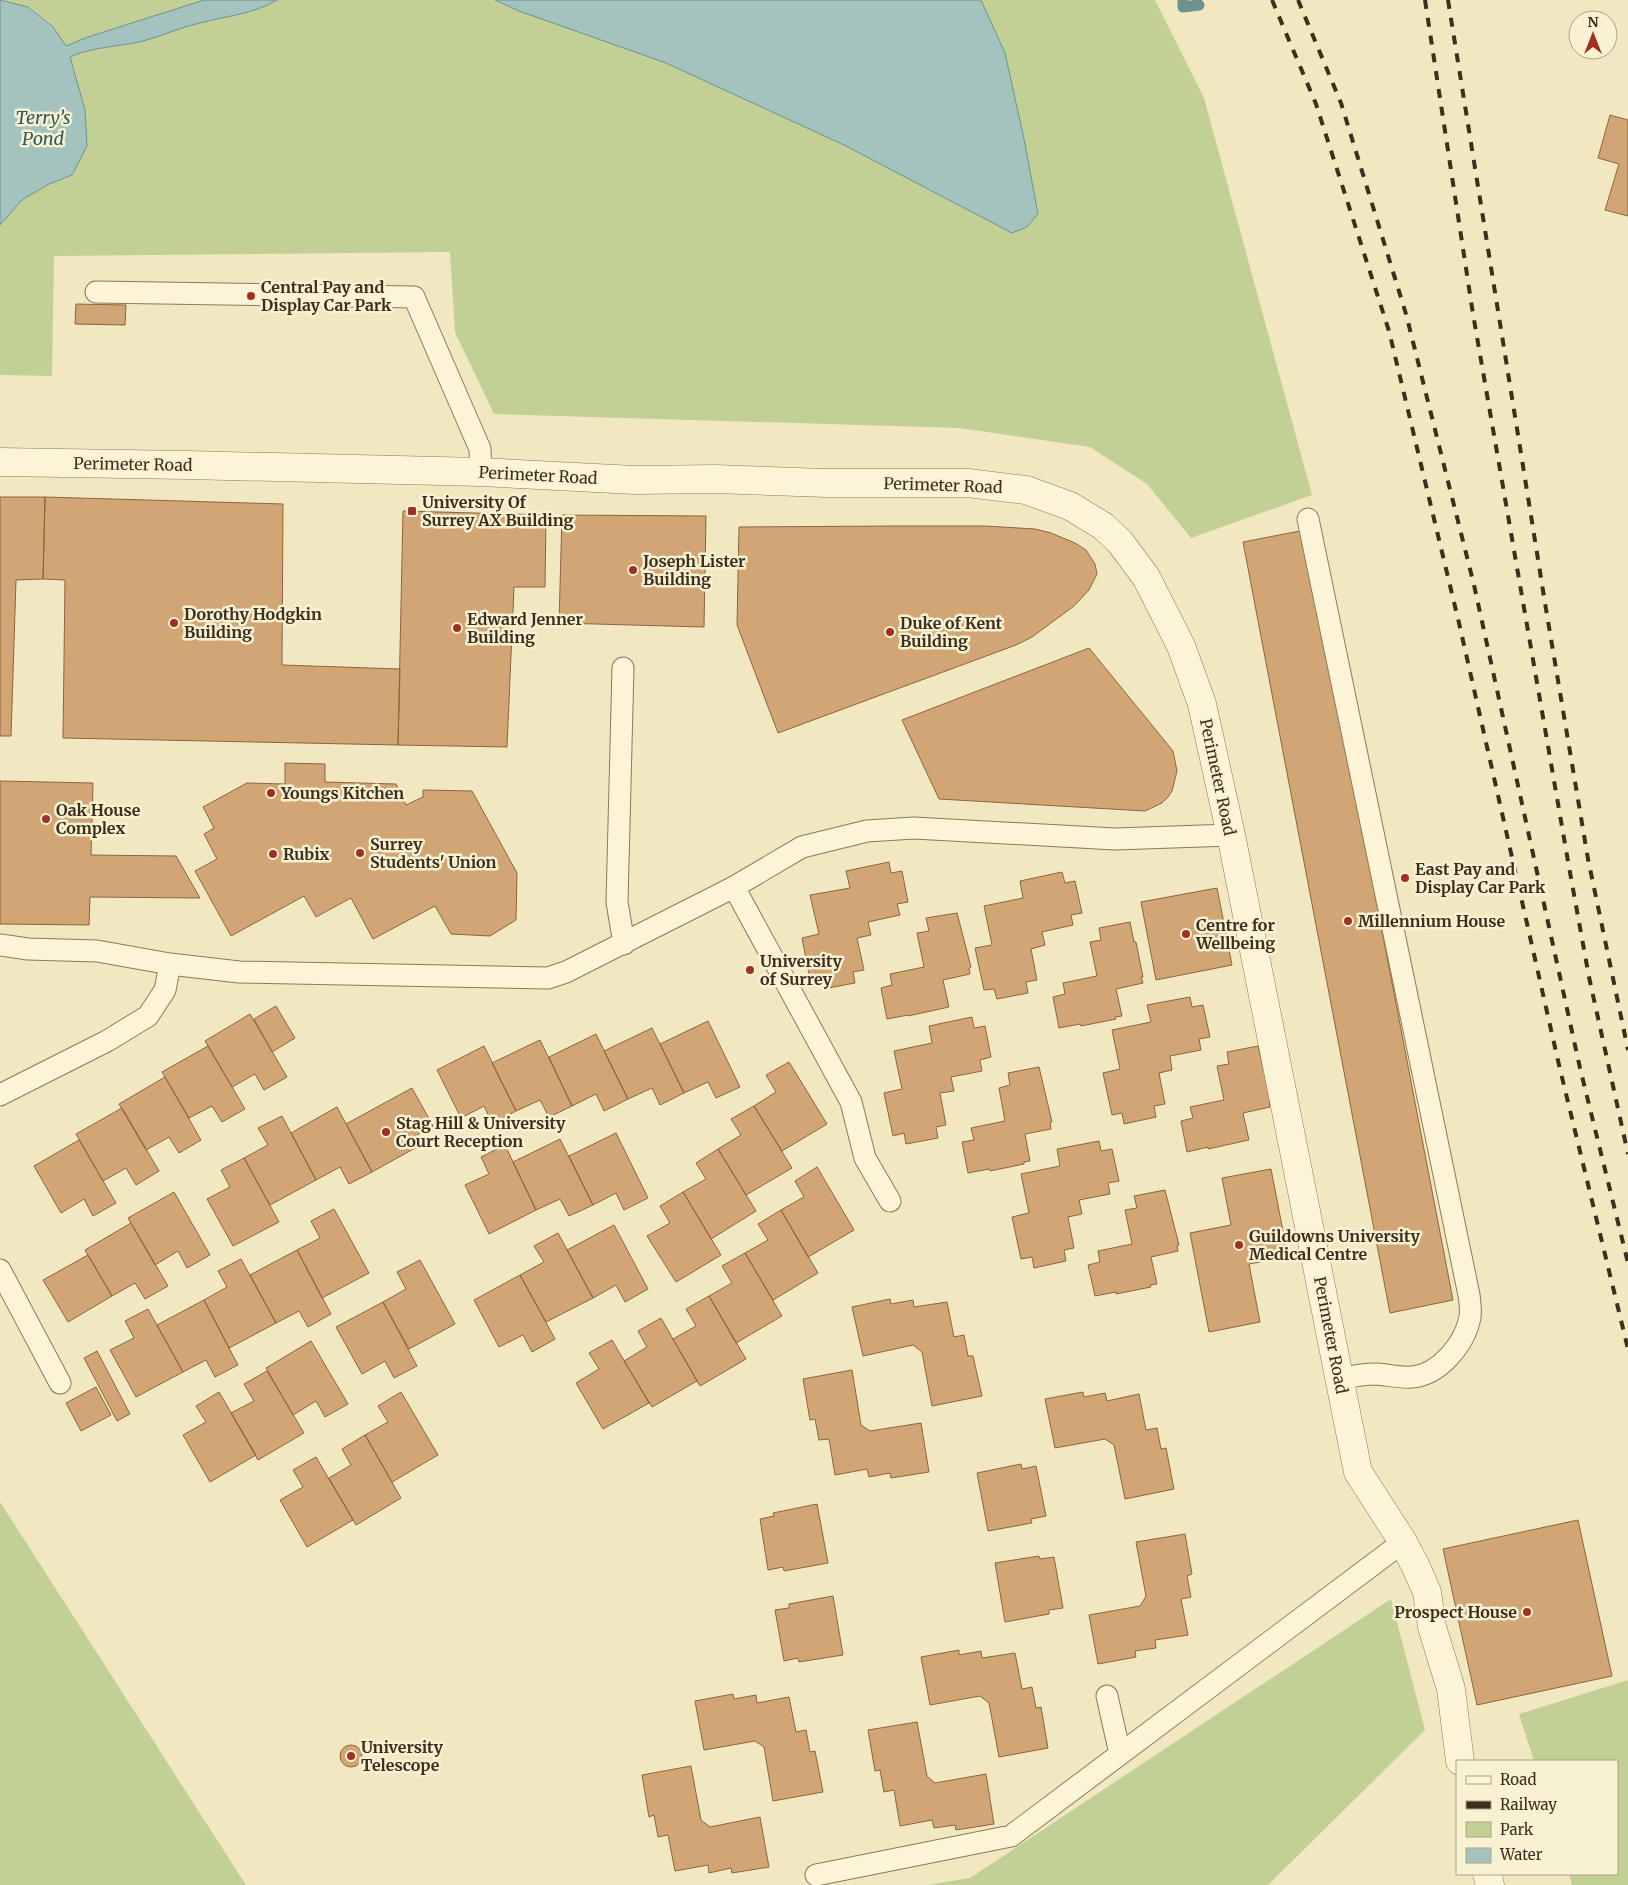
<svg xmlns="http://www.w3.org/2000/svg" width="1628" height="1885" font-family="Merriweather,serif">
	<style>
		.green { fill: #c3d095 }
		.water { fill: #a5c3be; stroke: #6b928d }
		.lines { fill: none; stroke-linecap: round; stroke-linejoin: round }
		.stream { stroke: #6b928d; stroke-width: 11 }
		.building { fill: #d2a575; stroke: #8d653c }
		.lane-casing { stroke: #8c7958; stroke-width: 23 }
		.street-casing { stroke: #8c7958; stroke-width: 29 }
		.lane { stroke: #fbf4d6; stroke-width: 21 }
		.street { stroke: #fbf4d6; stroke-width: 28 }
		.rail { stroke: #3b2f1d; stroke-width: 4; stroke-dasharray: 9 9; stroke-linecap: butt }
		.poi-dot { fill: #a03024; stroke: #f8f1d2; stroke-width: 2 }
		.labels { text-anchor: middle; stroke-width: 5; stroke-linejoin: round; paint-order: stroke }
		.poi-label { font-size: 16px; font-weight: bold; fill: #3b2f1d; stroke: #f8f1d2; text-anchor: start }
		.street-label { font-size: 16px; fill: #3b2f1d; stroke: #f8f1d2 }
		.water-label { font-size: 18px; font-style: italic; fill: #2b5a5c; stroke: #f8f1d2 }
	</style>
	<rect width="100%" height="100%" fill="#f1e8c2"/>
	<path class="green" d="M2 0H204L88 37 66 47 53 27 28 7Z
		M277 0H494L519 11 666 63 844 145 1012 233 1038 214 1024 139 1005 53 981 0H1155L1204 98 1312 495 1191 538 1147 484 1090 447 959 428 494 414 455 332 450 252 54 256 52 376 0 375V225L22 200 49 184 72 175 85 110 70 57C89 48 112 47 133 43 156 39 177 28 200 23 226 16 254 14 277 0Z
		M0 1502 246 1885H0Z
		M1391 1599 1425 1730 1268 1885H927L970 1878Z
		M1628 1680V1885H1572L1569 1874H1617V1761H1534L1519 1714Z"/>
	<path class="water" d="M0 0 28 7 53 27 66 46 88 37 204 0H277C254 14 226 16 200 23 177 28 156 39 134 43 112 47 89 48 70 57L85 110 87 146 72 175 49 184 22 200 0 225Z
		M495 0H981L1005 53 1024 139 1038 214 1027 227 1012 233 844 145 666 63 519 11Z"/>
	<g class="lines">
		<path class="stream" d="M1183 0V7L1199 5"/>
	</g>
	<path class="building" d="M1610 115 1628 120V216L1605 210 1619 164 1598 158Z
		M76 304 126 305 125 325 75 324Z
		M0 497H45L43 579 16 580 11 736H0Z
		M45 497 283 504 282 665 400 669 398 745 63 738 65 580 43 579Z
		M403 511 546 515 545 587H514L507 747 398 745Z
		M562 515 706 516 704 627 559 623Z
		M893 526H985L1035 529 1051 533 1075 543 1086 550 1095 564 1097 574 1089 590 1074 606 1032 637 1016 645 778 733 737 625 739 527Z
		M1305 530 1453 1300 1390 1313 1243 542Z
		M1089 648 1173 751 1177 771 1172 791 1168 797 1162 803 1145 811 939 799 902 720Z
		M285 763 325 764V782L396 784 406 805 423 797V790L472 791 517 873 516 920 490 936 451 934 435 906 373 939 351 898 316 917 304 896 231 936 195 871 217 859 204 834 214 828 203 807 247 783 285 784Z
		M0 781 93 783 91 855 176 856 200 898 90 897 89 925 0 924Z
		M889 862 891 873 902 871 908 902 897 904 900 915 868 922 871 935 857 938 864 970 853 972 855 983 823 989 821 978 810 980 802 938 819 934 810 895 850 888 846 871Z
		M1062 872 1065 883 1075 881 1082 913 1071 915 1073 925 1042 932 1045 945 1031 949 1037 980 1026 982 1028 993 997 999 994 989 984 990 975 948 992 945 984 906 1023 898 1020 881Z
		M1217 888 1232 965 1156 980 1141 902Z
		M957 913 971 967 969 968 970 974 943 980 949 1007 908 1016V1015L887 1019 881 988 892 985 890 974 924 967 917 933 929 931 926 918Z
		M1130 922 1134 942H1136L1143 977H1141L1143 983 1116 989 1122 1016 1115 1017 1116 1019 1081 1026 1080 1024 1059 1028 1053 997 1065 994 1063 983 1097 976 1090 942 1101 940 1099 928Z
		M1190 997 1192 1007 1203 1005 1210 1037 1199 1039 1201 1050 1170 1056 1172 1070 1159 1073 1165 1104 1154 1106 1156 1117 1124 1124 1122 1113 1112 1115 1103 1073 1120 1069 1112 1030 1151 1022 1147 1005Z
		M276 1006 295 1038 272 1052 254 1019Z
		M250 1014 287 1077 264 1090 255 1074 232 1087 205 1041Z
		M972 1017 974 1028 985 1026 991 1057 980 1060 982 1071 951 1077 954 1091 940 1093 946 1125 936 1127 938 1138 906 1144 904 1133 893 1136 884 1093 902 1089 894 1051 932 1043 929 1026Z
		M708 1021 740 1087 716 1098 708 1082 684 1093 660 1044Z
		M652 1028 684 1093 660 1105 652 1088 628 1099 604 1051Z
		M596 1034 628 1099 604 1111 596 1094 572 1106 549 1057Z
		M540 1040 572 1106 549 1117 540 1100 516 1111 492 1063Z
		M208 1046 245 1109 222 1122 212 1106 189 1118 162 1072Z
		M484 1046 516 1111 492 1123 484 1106 461 1118 437 1070Z
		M1258 1046 1271 1100 1269 1101 1270 1107 1243 1113 1249 1140 1208 1149V1147L1187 1152 1181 1121 1193 1118 1190 1107 1224 1100 1217 1066 1229 1064 1227 1052Z
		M789 1062 827 1124 782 1151 754 1106 776 1092 766 1075Z
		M1039 1067 1052 1122H1050L1051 1129 1025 1134 1030 1161 1024 1162V1164L990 1171 989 1169 968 1173 962 1142 974 1140 971 1128 1005 1121 999 1088 1010 1085 1008 1073Z
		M165 1077 201 1140 179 1153 169 1137 146 1150 119 1104Z
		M412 1088 433 1126 412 1138 417 1147 372 1172 346 1124Z
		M754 1106 792 1168 746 1195 718 1149 741 1135 731 1119Z
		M337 1107 372 1172 349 1184 340 1167 316 1180 291 1133Z
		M122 1108 159 1171 136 1185 126 1168 103 1181 76 1134Z
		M282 1116 316 1180 270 1205 244 1158 268 1145 258 1128Z
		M616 1133 648 1198 624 1210 616 1193 593 1205 569 1156Z
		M560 1139 593 1205 569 1216 560 1199 536 1210 513 1162Z
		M79 1140 116 1203 93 1216 84 1199 61 1213 34 1166Z
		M1099 1141 1101 1151 1112 1149 1119 1181 1108 1183 1110 1194 1079 1200 1082 1214 1068 1217 1074 1248 1064 1250 1066 1261 1034 1268 1032 1257 1021 1259 1012 1217 1029 1213 1021 1174 1060 1166 1057 1149Z
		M505 1145 536 1210 489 1234 465 1185 489 1174 481 1157Z
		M718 1149 756 1211 711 1239 683 1192 706 1179 696 1163Z
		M244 1158 279 1222 233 1246 207 1199 230 1187 221 1170Z
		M817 1167 854 1230 808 1257 781 1210 804 1197 795 1181Z
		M1271 1169 1288 1257 1249 1264 1260 1322 1209 1332 1190 1233 1231 1225 1222 1178Z
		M1165 1190 1179 1245H1177L1178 1251 1151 1257 1157 1284 1150 1285 1151 1287 1116 1294V1292L1095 1296 1088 1265 1100 1262 1098 1251 1132 1244 1125 1210 1137 1208 1134 1196Z
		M174 1192 210 1255 187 1268 178 1251 155 1265 128 1218Z
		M683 1192 721 1255 676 1282 647 1236 670 1223 660 1206Z
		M334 1209 369 1273 322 1298 297 1250 320 1238 311 1221Z
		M781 1210 818 1273 773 1300 745 1253 768 1240 758 1224Z
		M131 1223 168 1286 145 1299 135 1283 112 1296 85 1250Z
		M614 1225 648 1289 625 1302 616 1285 593 1298 567 1250Z
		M558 1233 593 1298 546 1322 520 1275 544 1262 534 1246Z
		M297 1250 331 1314 308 1327 299 1311 276 1323 250 1275Z
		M745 1253 782 1316 736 1343 709 1296 732 1283 722 1266Z
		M88 1255 112 1296 68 1322 43 1280Z
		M241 1259 276 1323 229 1348 204 1300 227 1287 218 1271Z
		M420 1260 455 1324 409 1349 383 1302 406 1289 397 1272Z
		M520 1275 555 1339 532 1352 523 1335 499 1347 474 1300Z
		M709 1296 746 1359 700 1386 673 1339 696 1326 686 1309Z
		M890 1299 891 1304 913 1300 914 1307 947 1302 954 1337 964 1335 968 1356H973L982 1396 932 1406 922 1352 913 1345 863 1356 852 1307Z
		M204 1300 238 1365 215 1377 206 1360 183 1372 157 1325Z
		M383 1302 417 1366 394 1378 385 1361 362 1374 336 1327Z
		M148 1309 183 1372 136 1397 110 1350 134 1338 125 1321Z
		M661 1318 697 1381 652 1407 624 1361 647 1347 638 1331Z
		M612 1340 649 1403 603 1429 576 1383 599 1369 589 1353Z
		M311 1341 348 1404 325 1417 316 1401 293 1415 266 1368Z
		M97 1351 130 1414 117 1421 84 1358Z
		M852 1370 861 1425 870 1431 921 1423 929 1472 891 1478 890 1473 869 1477 867 1469 835 1475 829 1439 819 1440 815 1419 810 1420 803 1379Z
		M267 1371 304 1433 258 1460 231 1413 254 1401 244 1384Z
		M96 1387 111 1415 81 1431 66 1403Z
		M219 1392 256 1455 210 1482 183 1435 206 1422 196 1406Z
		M401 1392 438 1455 392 1482 365 1435 388 1422 378 1406Z
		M1083 1392 1084 1397 1105 1393 1107 1401 1139 1394 1146 1430 1157 1428 1161 1449 1166 1448 1174 1489 1125 1499 1114 1445 1105 1439 1055 1448 1045 1399Z
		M365 1435 401 1498 356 1525 329 1478 351 1465 342 1449Z
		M316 1457 353 1520 307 1547 280 1500 303 1487 293 1470Z
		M1021 1464 1022 1469 1036 1466 1046 1516 1031 1519 1032 1523 988 1531 977 1473Z
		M817 1504 828 1563 784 1571 783 1567 768 1570 760 1519 774 1516 773 1513Z
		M1578 1520 1612 1676 1477 1705 1443 1549Z
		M1185 1534 1192 1574 1187 1576 1191 1597 1181 1599 1188 1635 1155 1640 1156 1648 1135 1651 1136 1657 1098 1664 1089 1615 1140 1606 1146 1596 1136 1542Z
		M1039 1556 1040 1559 1054 1557 1063 1608 1049 1610V1614L1005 1622 995 1563Z
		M833 1596 843 1655 799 1662 798 1658 784 1661 775 1610 789 1608V1604Z
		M959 1650V1655L981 1651 982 1658 1015 1653 1022 1689 1032 1687 1036 1708 1041 1707 1048 1748 999 1757 989 1703 980 1696 930 1705 921 1657Z
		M733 1694 734 1699 756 1695 757 1703 789 1697 796 1732 806 1730 810 1752 815 1751 823 1792 773 1801 764 1747 755 1741 704 1750 695 1701Z
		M917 1722 927 1776 935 1783 986 1774 994 1824 956 1830 955 1825 934 1828 932 1820 900 1826 894 1790 884 1792 880 1770 875 1771 868 1730Z
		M340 1756a11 11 0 1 1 22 0a11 11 0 1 1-22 0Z
		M691 1766 701 1820 710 1827 760 1817 769 1867 732 1873 731 1868 709 1873 708 1865 675 1871 668 1835 658 1837 654 1815 649 1817 642 1775Z"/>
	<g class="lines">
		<defs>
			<path id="lane" d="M96 292 414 297 480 449 481 472
				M1308 519 1469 1295C1470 1302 1471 1310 1470 1317 1465 1344 1439 1375 1412 1377 1400 1378 1389 1375 1377 1374 1365 1374 1352 1376 1340 1379
				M623 668 617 902 624 944
				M734 887 851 1102 865 1158 890 1201
				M0 945 28 949 97 951 170 964 239 972 548 978 566 972 734 887 802 847 867 831 914 828 1115 839 1231 835
				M0 1095 107 1041 148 1016 165 990 170 964
				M0 1270 60 1383
				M1107 1696 1120 1754
				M816 1875 1011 1836 1403 1542"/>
			<path id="street" d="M0 462 187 465 481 472 635 480 715 479 826 483H968L1026 490 1070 506 1103 526 1120 542 1146 577 1181 646 1202 704 1231 835 1358 1472 1403 1542 1415 1565 1427 1592 1432 1627 1451 1689 1460 1761
				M1487 1874 1490 1885"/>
		</defs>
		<use href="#lane" class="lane-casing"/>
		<use href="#street" class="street-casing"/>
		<use href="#lane" class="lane"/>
		<use href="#street" class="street"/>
		<path class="rail" d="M1272 0 1316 104 1389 331 1459 623 1559 1065 1628 1349
			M1298 0 1341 103 1406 314 1474 585 1580 1068 1628 1263
			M1425 0 1473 314 1569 867 1589 977 1628 1154
			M1448 0 1546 609 1588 859 1628 1050"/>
	</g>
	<g class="poi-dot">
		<circle cx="251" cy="296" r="5"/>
		<rect x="407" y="506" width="10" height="10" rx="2.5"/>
		<circle cx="633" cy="570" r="5"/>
		<circle cx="174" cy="623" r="5"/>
		<circle cx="457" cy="628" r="5"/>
		<circle cx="890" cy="632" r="5"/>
		<circle cx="271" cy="793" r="5"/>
		<circle cx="46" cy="819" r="5"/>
		<circle cx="360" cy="853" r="5"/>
		<circle cx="273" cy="854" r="5"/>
		<circle cx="1405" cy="878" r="5"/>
		<circle cx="1348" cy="921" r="5"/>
		<circle cx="1186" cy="934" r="5"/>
		<circle cx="750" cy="970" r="5"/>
		<circle cx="386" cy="1132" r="5"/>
		<circle cx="1239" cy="1245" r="5"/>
		<circle cx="1527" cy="1612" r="5"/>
		<circle cx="351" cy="1756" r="5"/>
	</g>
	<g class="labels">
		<g class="poi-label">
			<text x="261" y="293">Central Pay and<tspan x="261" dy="18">Display Car Park</tspan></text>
			<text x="422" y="508">University Of<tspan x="422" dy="18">Surrey AX Building</tspan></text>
			<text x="643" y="567">Joseph Lister<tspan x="643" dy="18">Building</tspan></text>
			<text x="184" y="620">Dorothy Hodgkin<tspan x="184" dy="18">Building</tspan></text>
			<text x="467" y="625">Edward Jenner<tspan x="467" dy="18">Building</tspan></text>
			<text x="900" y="629">Duke of Kent<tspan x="900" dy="18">Building</tspan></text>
			<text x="281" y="799">Youngs Kitchen</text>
			<text x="56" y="816">Oak House<tspan x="56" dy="18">Complex</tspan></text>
			<text x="370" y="850">Surrey<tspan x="370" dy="18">Students' Union</tspan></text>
			<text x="283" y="860">Rubix</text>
			<text x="1415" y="875">East Pay and<tspan x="1415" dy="18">Display Car Park</tspan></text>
			<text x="1358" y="927">Millennium House</text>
			<text x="1196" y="931">Centre for<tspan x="1196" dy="18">Wellbeing</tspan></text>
			<text x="760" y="967">University<tspan x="760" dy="18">of Surrey</tspan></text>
			<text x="396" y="1129">Stag Hill &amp; University<tspan x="396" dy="18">Court Reception</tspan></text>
			<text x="1249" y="1242">Guildowns University<tspan x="1249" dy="18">Medical Centre</tspan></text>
			<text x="1517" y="1618" text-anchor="end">Prospect House</text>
			<text x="361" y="1753">University<tspan x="361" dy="18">Telescope</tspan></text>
		</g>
		<g class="street-label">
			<text transform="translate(133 464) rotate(1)" y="6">Perimeter Road</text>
			<text transform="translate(538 475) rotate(3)" y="6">Perimeter Road</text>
			<text transform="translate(943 485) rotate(2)" y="6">Perimeter Road</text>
			<text transform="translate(1218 777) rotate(78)" y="6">Perimeter Road</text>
			<text transform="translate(1331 1335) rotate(79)" y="6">Perimeter Road</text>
		</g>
		<g class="water-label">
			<text x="43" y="124">Terry’s<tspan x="43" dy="21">Pond</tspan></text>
		</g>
	</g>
	<rect x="1456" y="1760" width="162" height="115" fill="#f8f1d2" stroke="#aca38a"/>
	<rect x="1466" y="1776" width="25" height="8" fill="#fbf4d6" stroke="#aca38a"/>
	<text x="1500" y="1785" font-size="15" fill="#3b2f1d">Road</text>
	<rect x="1466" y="1801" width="25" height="8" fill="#3b2f1d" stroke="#aca38a"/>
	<text x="1500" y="1810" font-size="15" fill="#3b2f1d">Railway</text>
	<rect x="1466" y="1822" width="25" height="15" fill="#c3d095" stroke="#aca38a"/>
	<text x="1500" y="1835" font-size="15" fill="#3b2f1d">Park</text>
	<rect x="1466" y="1848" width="25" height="15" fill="#a5c3be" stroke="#aca38a"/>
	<text x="1500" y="1860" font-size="15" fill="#3b2f1d">Water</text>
	<g transform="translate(1593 35)"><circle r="24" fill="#f8f1d2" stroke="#aca38a"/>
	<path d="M0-4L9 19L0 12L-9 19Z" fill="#a03024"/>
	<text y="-8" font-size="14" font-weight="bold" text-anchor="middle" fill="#3b2f1d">N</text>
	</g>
</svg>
